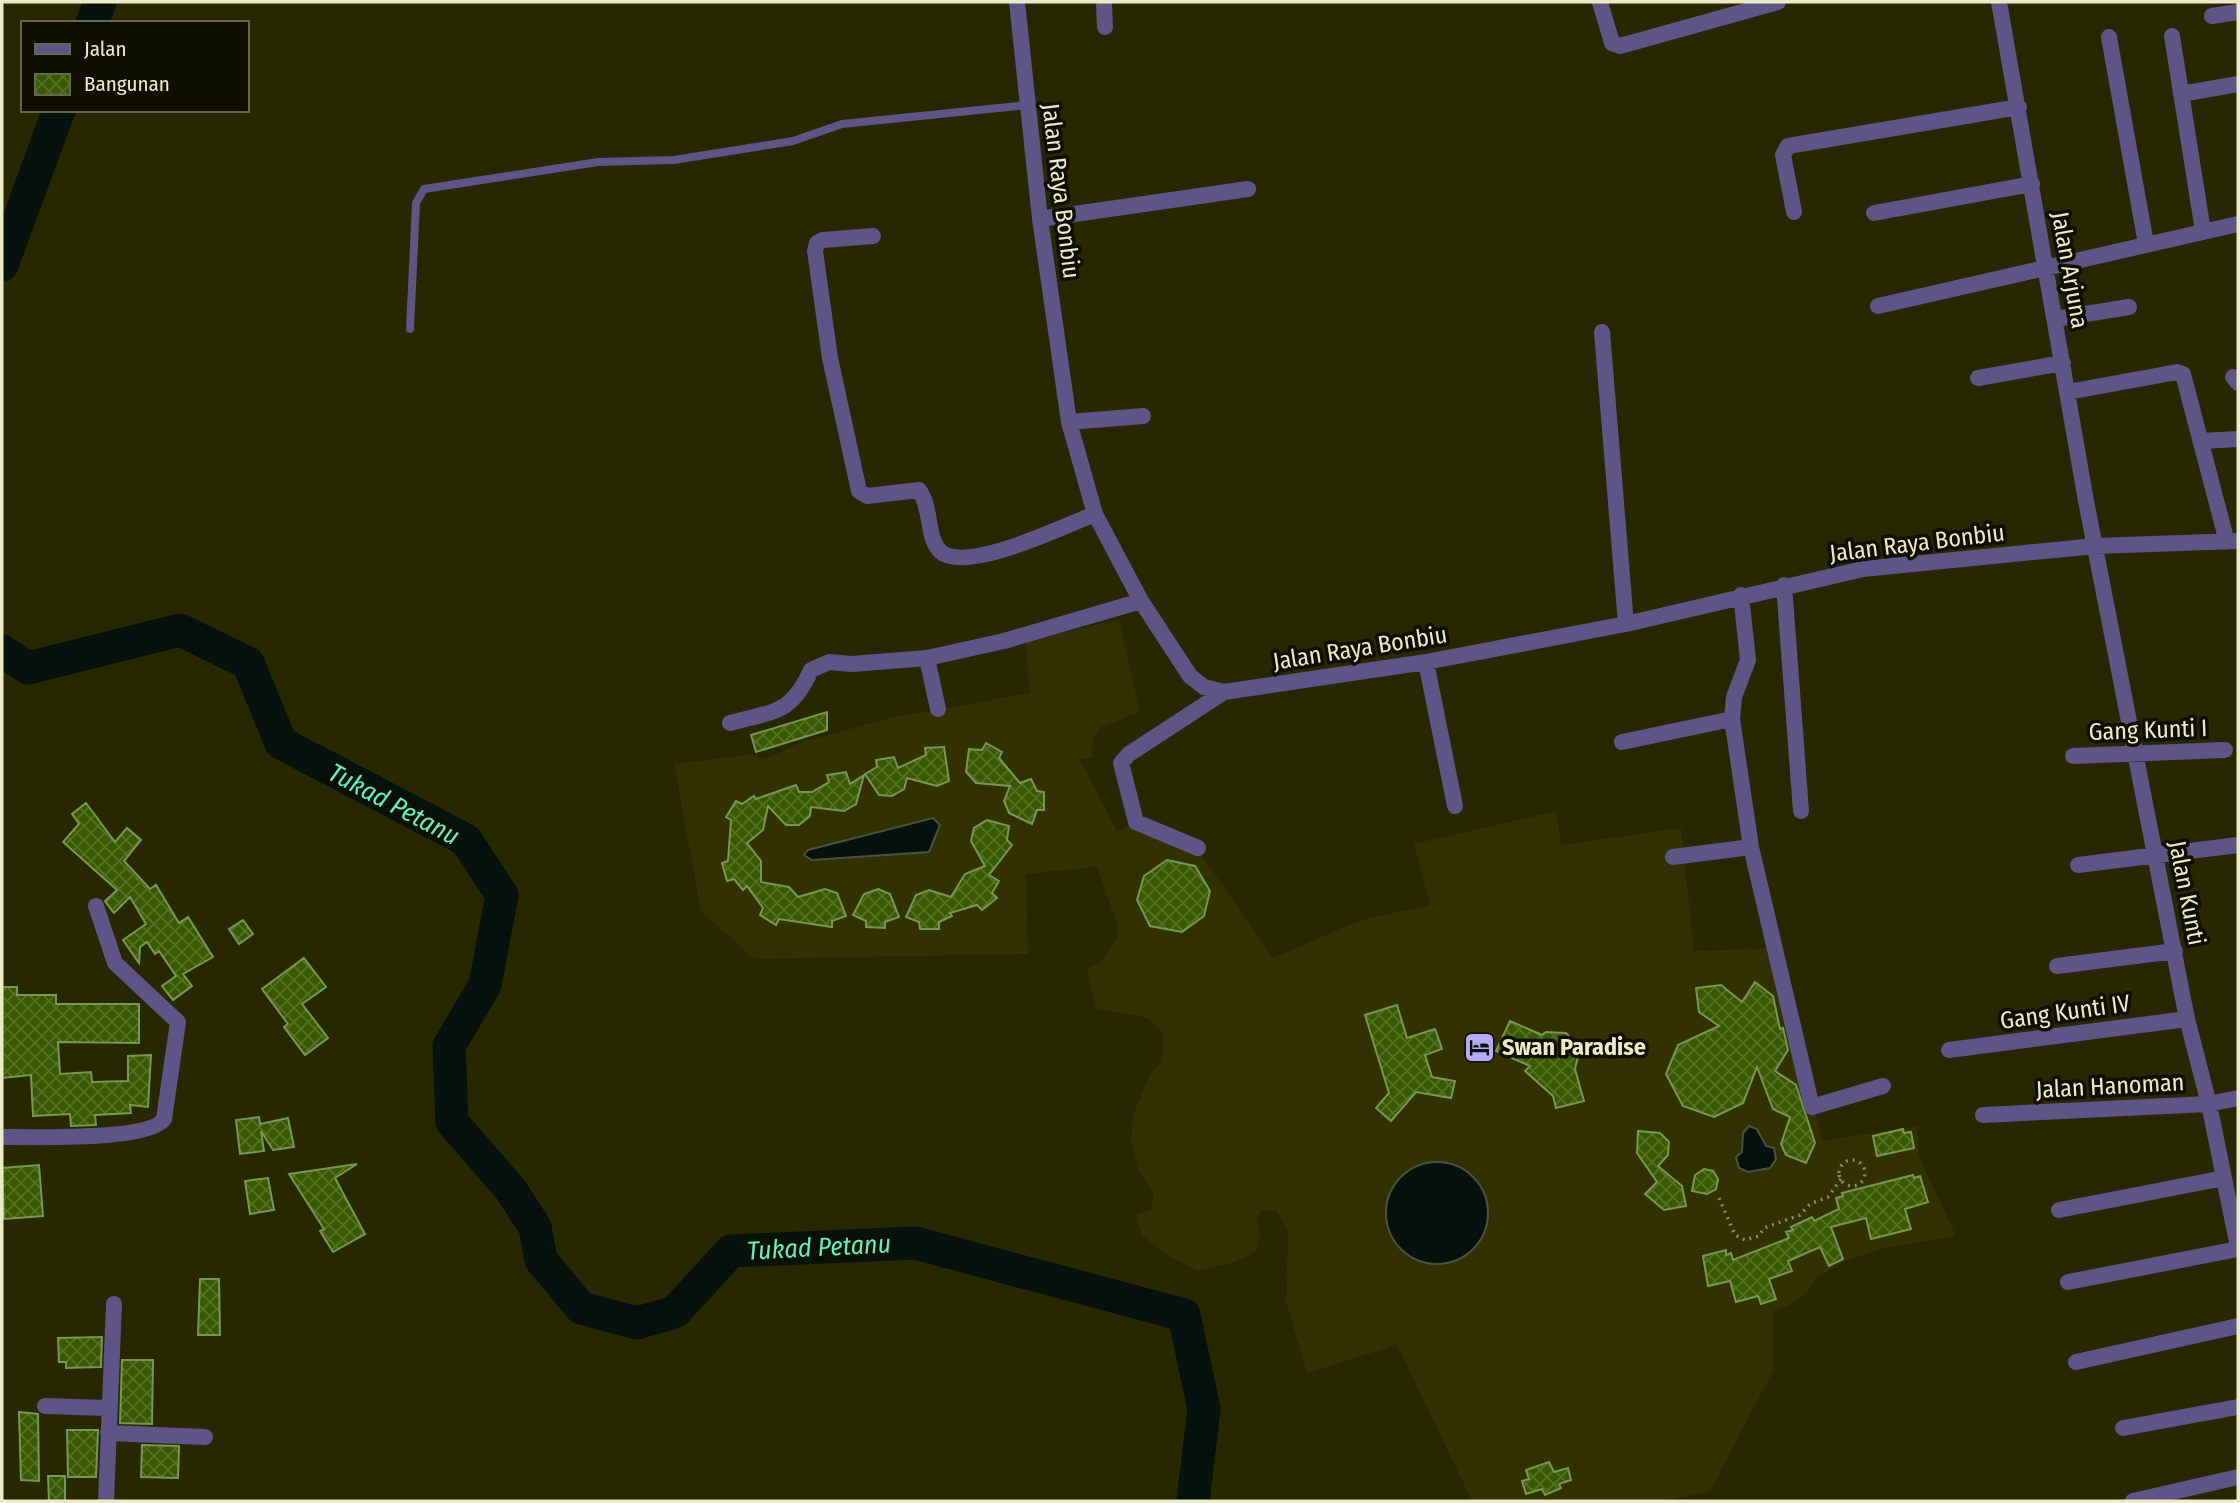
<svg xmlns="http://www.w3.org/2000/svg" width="2240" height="1503" font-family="'Fira Sans Condensed',sans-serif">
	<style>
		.built { fill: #313101 }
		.water { fill: #04110c; stroke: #495344; stroke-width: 2 }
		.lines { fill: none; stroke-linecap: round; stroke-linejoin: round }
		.river { stroke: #04110c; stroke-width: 33 }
		.building { fill: url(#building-cross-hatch); stroke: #789755; stroke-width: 2 }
		.path { stroke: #8a8b65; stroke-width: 3.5; stroke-dasharray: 2 5; stroke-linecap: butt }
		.lane { stroke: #5c5586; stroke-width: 8 }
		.street { stroke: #5c5586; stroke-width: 16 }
		.labels { text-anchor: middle; stroke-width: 7; stroke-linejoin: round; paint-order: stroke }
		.street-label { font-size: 24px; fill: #eaecc7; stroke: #0f0f00 }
		.poi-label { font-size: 24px; font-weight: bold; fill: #eaecc7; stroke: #0f0f00; text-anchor: start }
		.water-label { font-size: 26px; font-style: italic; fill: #5cf2c5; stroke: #0f0f00 }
	</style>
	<defs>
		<pattern id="building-cross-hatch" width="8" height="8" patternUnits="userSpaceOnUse" patternTransform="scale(1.75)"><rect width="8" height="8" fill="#395900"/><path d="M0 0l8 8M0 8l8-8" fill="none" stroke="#567124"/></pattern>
	</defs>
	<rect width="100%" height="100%" fill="#272700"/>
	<path class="built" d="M1119 619 1140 712 1101 727 1093 738 1092 758 1080 760 1117 831 1130 826 1203 857 1273 958 1361 920 1430 905 1414 844 1556 811 1561 845 1681 828 1694 951 1769 948 1823 1141 1918 1126V1154L1956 1236 1885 1248 1848 1260 1816 1278 1805 1294 1788 1306 1773 1311V1371L1710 1491 1660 1501H1472L1397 1345 1307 1373 1286 1302 1288 1232 1277 1211 1262 1210 1256 1220 1260 1233 1256 1252 1232 1263 1197 1271 1161 1251 1142 1235 1136 1214 1152 1209 1153 1193 1140 1173 1131 1141 1133 1115 1150 1074 1162 1062V1032L1148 1018 1095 1008 1087 968 1100 962 1116 940 1118 927 1097 867 1026 874 1028 954 755 959 701 912 674 764 752 754 764 760 797 744 889 718 1030 693 1025 642Z"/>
	<path class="water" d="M933 818 940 825 929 852 812 860 804 855 808 850Z
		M1749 1126 1757 1129 1766 1146 1774 1148 1776 1159 1770 1168 1748 1172 1739 1168 1736 1157 1742 1152 1743 1133Z
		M1386 1213a51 51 0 1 1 102 0a51 51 0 1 1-102 0Z"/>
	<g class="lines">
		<path class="river" d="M92 23 100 2
			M2 265 59 110
			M2 651 28 668 180 630 248 663 281 743 466 840 502 895 485 985 449 1046 452 1122 511 1190 535 1227 541 1260 581 1308 637 1323 675 1312 731 1251 915 1243 1184 1315 1204 1409 1193 1501"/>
	</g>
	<path class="building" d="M827 712V730L756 752 751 735Z
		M986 743 1002 752 999 758 1020 783 1031 779 1037 791 1044 792V810H1037L1032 824 1009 813 1004 801 1010 786 976 783 966 772 969 749 982 750Z
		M944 747 949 781 937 786 907 778 904 789 892 796 879 795 865 774 877 767 876 760 894 757 898 768 926 755 925 748Z
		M846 772 850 784 864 775 856 804 844 811 811 807 810 816 799 825H786L768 806 763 830 747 843 761 861V882L789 887 798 897 825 889 837 893 846 916 832 921V927L779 919 776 925 760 915 763 908 747 886 743 890 734 879 727 881 722 863 728 861 731 820 726 817 736 801 742 804 754 796 756 799 796 785 799 792H812L829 782 827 775Z
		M86 803 115 842 127 828 141 840 124 861 150 889 156 885 179 923 188 917 213 957 183 974 192 986 173 1000 162 986 176 976 159 951 155 954 147 942 140 947 139 963 123 940 146 924 130 897 114 913 105 901 117 890 63 842 79 824 72 814Z
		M987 820 1009 826 1007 840 1012 845 989 875 999 881 992 893 997 898 982 910 977 905 950 913 952 916 939 922V929H920L919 922 906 917 916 895 929 890 951 897 965 874 985 866 971 841 974 828Z
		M1167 860 1195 866 1210 891 1204 916 1182 932 1150 926 1137 900 1144 876Z
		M878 889 890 894 899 917 885 922V928L866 927V921L853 915 864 894Z
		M243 920 253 934 239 944 229 929Z
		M304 958 326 987 302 1004 328 1038 305 1055 284 1027 288 1024 262 989Z
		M1755 982 1773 996 1780 1029 1783 1028 1788 1050 1775 1071 1796 1085 1815 1143 1806 1163 1786 1155 1781 1144 1790 1117 1773 1109 1757 1067 1743 1103 1714 1117 1683 1106 1666 1074 1678 1045 1719 1026 1699 1012 1696 988 1721 985 1742 1002Z
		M2 987H17V995H56V1004H139V1043L58 1042 60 1074 91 1072 92 1082 128 1081V1056L151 1055 148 1107 130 1105 131 1113 95 1115 96 1125 71 1126 70 1114 33 1116 31 1075 2 1078Z
		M1397 1005 1407 1038 1435 1029 1442 1049 1425 1055 1432 1077 1455 1081 1451 1098 1416 1092 1391 1121 1376 1108 1389 1093 1365 1015Z
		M1510 1021 1542 1035 1546 1032 1566 1033 1580 1048 1575 1069 1584 1101 1556 1108 1553 1096 1525 1071 1530 1066 1496 1051Z
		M259 1117 260 1124 288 1118 294 1147 273 1150 261 1131 264 1151 240 1154 236 1120Z
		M1903 1129 1904 1133 1911 1132 1914 1148 1877 1156 1873 1136Z
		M1638 1131 1660 1133 1669 1142 1668 1155 1658 1166 1682 1186 1686 1206 1664 1210 1645 1194 1657 1182 1637 1153Z
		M357 1164 335 1178 365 1234 333 1252 320 1231 324 1229 289 1174Z
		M39 1165 43 1216 4 1219 2 1168Z
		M1704 1169 1713 1171 1718 1179 1716 1189 1707 1194 1692 1191 1695 1175Z
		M1913 1175 1914 1178 1920 1176 1928 1202 1905 1209 1911 1229 1871 1239 1866 1218 1831 1227 1843 1259 1829 1266 1820 1247 1788 1261 1792 1271 1769 1279 1776 1299 1761 1304 1758 1296 1736 1302 1730 1281 1708 1286 1703 1256 1726 1250V1255L1731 1253 1733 1260 1789 1238 1786 1232 1793 1230 1791 1227 1812 1217 1814 1221 1839 1209 1836 1198 1843 1196 1842 1193Z
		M268 1178 274 1210 250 1214 245 1181Z
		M200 1279H219L220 1335H198Z
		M102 1337 101 1367 66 1368V1362H59L58 1338Z
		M122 1360H153L152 1424 120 1423Z
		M19 1412 38 1414 39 1481 21 1480Z
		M67 1430H98L96 1477H68Z
		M142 1445 179 1446 178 1478 141 1477Z
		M1549 1462 1554 1472 1568 1468 1571 1480 1559 1484 1561 1488 1545 1495 1542 1489 1526 1494 1522 1481 1529 1479 1526 1470Z
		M48 1476H65V1501H49Z"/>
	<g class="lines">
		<path class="path" d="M1839 1173a13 13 0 1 1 26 0a13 13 0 1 1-26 0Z
			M1719 1198 1735 1235 1745 1240 1759 1236 1764 1228 1800 1215 1810 1204 1828 1197 1841 1179"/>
		<path class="lane" d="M410 329 416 203 424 189 598 162 674 160 793 141 842 124 1027 105"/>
		<path class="street" d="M1017 2 1040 219 1069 422 1095 514 1141 601 1190 676 1204 687 1224 692 1426 662 1626 624 1863 569 2095 546 2238 541
			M1104 2 1105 27
			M1600 2 1612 43 1620 46 1778 2
			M1999 2 2086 501 2187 1019 2209 1104 2238 1247
			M2212 16 2238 12
			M2172 36 2203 231
			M2109 37 2146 244
			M2181 94 2238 84
			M1794 212 1783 155 1788 146 2019 107
			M1874 213 2032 184
			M1040 219 1248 189
			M873 236 823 240 817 243 815 251 830 358 859 491 867 496 919 490C932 507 926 537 940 551 965 575 1066 525 1095 514
			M1878 306 2238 224
			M2055 319 2129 307
			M1602 332 1626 624
			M2233 377 2238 383
			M1978 378 2063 363
			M2068 392 2177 372 2183 374 2227 542
			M1069 422 1143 416
			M2201 441 2238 439
			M1784 585 1801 811
			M1741 595 1748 660 1734 697 1732 719 1751 847 1812 1107 1883 1086
			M927 658 938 709
			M1426 662 1455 806
			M730 723C773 711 791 715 811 670L829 662 852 664 927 658 1004 641 1141 601
			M1622 742 1732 719
			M2073 756 2225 750
			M1198 848 1136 822 1121 763 1129 754 1224 692
			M1673 857 1751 847
			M2078 865 2238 845
			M2057 966 2175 951
			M1949 1050 2187 1019
			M1983 1115 2209 1104 2238 1098
			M2 1137C30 1137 150 1141 164 1119L178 1022 115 963 96 906
			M2059 1210 2224 1178
			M2068 1282 2238 1249
			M2076 1362 2238 1326
			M45 1406 108 1408
			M2123 1428 2238 1407
			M108 1433 205 1437
			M106 1501 114 1304
			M2133 1501 2238 1477"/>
	</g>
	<defs>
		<symbol id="hotel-square" viewBox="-11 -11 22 22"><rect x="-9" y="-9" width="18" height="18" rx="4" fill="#b5acf8" stroke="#0f0f00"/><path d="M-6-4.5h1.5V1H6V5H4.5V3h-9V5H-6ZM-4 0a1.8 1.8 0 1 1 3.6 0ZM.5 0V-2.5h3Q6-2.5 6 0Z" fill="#111"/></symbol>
	</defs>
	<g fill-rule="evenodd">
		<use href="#hotel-square" x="1462" y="1030" width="35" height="35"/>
	</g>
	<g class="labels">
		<g class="street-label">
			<text transform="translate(1061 191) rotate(83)" y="8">Jalan Raya Bonbiu</text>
			<text transform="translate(2070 270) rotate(80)" y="8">Jalan Arjuna</text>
			<text transform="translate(1917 543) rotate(-7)" y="8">Jalan Raya Bonbiu</text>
			<text transform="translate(1360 648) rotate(-9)" y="8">Jalan Raya Bonbiu</text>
			<text transform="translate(2148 730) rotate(-2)" y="8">Gang Kunti I</text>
			<text transform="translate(2187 893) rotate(79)" y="8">Jalan Kunti</text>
			<text transform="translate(2065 1012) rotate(-8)" y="8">Gang Kunti IV</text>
			<text transform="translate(2110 1086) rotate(-3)" y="8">Jalan Hanoman</text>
		</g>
		<g class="poi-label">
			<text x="1502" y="1055">Swan Paradise</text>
		</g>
		<g class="water-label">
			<text transform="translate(394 804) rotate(28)" y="9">Tukad Petanu</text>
			<text transform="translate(819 1247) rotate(-3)" y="9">Tukad Petanu</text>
		</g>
	</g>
	<rect width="2240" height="1503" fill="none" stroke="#eaecc7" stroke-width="7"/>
	<rect x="21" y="21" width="228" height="91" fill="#0f0f00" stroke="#676750" stroke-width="2"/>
	<rect x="35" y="44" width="35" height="10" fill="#5c5586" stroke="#676750" stroke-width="2"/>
	<text x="84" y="56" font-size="21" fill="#eaecc7">Jalan</text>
	<rect x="35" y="74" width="35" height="21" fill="url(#building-cross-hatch)" stroke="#676750" stroke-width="2"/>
	<text x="84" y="91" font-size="21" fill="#eaecc7">Bangunan</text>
</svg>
